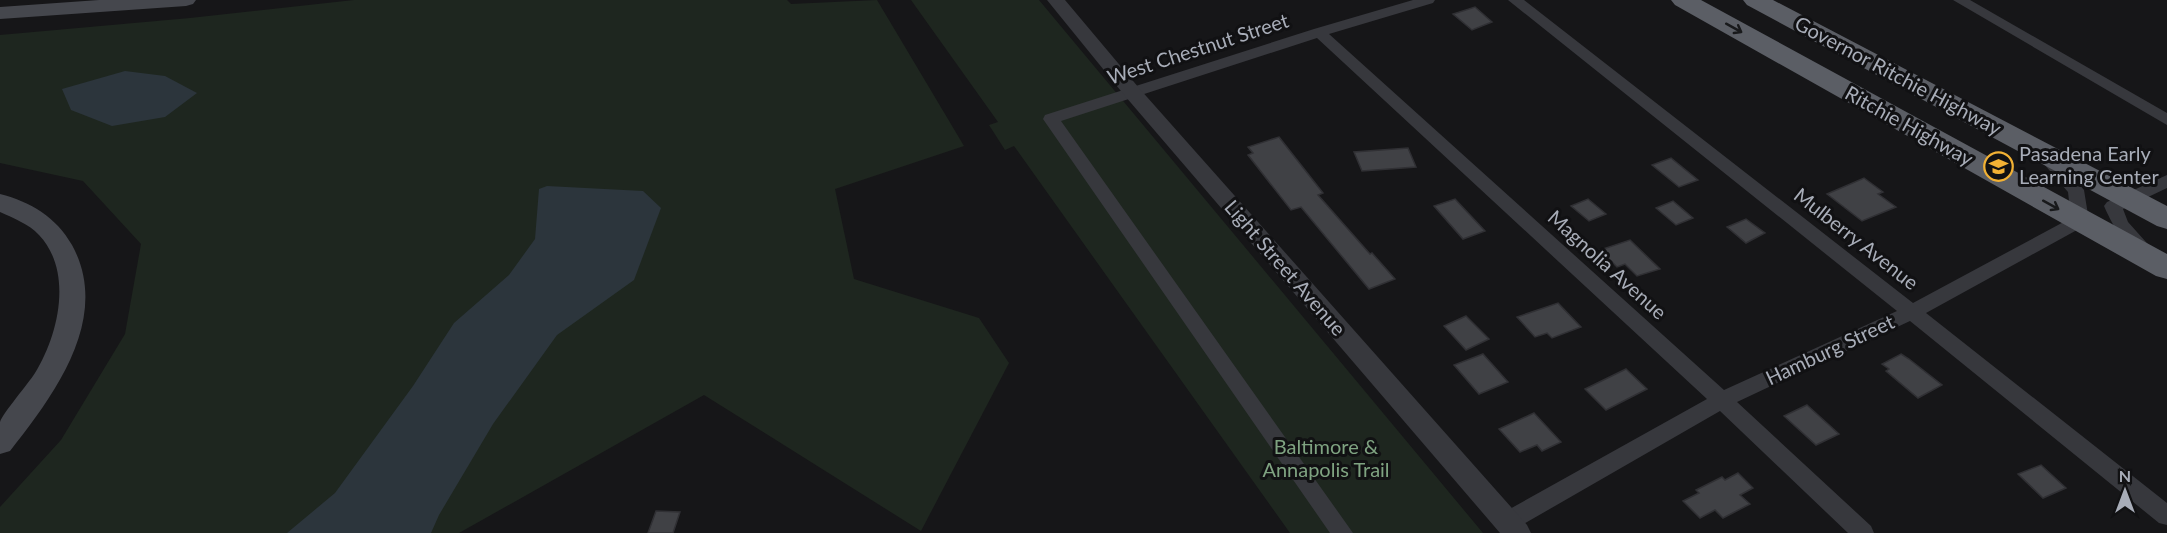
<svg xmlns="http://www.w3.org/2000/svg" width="2167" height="533" font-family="Lato,sans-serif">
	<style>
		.green { fill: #1e261f }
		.water { fill: #2c353c }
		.building { fill: #404145; stroke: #303034; stroke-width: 1.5 }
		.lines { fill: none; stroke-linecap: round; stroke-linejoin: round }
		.minor { fill: #37383d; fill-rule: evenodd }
		.tertiary { fill: #37383d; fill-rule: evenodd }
		.secondary { fill: #45474d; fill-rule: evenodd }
		.trunk { fill: #5b5e65; fill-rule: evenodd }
		.oneway { stroke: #18191b }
		.labels { text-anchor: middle; stroke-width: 6; stroke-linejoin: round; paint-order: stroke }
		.street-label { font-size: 20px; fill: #a8adb8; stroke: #111113 }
		.poi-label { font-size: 20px; fill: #a8adb8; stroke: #111113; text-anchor: start }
		.park-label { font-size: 20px; fill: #7fa381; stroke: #111113 }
	</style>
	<rect width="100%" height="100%" fill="#161618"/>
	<path class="green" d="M354 0H787L791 4 877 0 964 146 835 189 854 279 979 318 1009 363 921 531 704 395 459 533H0V507L61 440 125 334 141 244 83 181 0 163V35L190 18Z
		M911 0H1039L1483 533H1290L1014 146 1005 150 989 125 998 122Z"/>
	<path class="water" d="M125 71 165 76 197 93 165 117 112 126 71 110 62 89Z
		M547 186 643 191 661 208 634 280 557 335 493 424 439 515 431 533H287L335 493 413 386 454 323 509 275 535 239 539 189Z"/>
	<path class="building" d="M1475 7 1492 22 1472 30 1453 14Z
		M1279 137 1323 193 1318 195 1370 254 1372 253 1395 279 1369 289 1301 207 1291 210 1248 155 1253 153 1248 147Z
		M1408 148 1416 167 1362 171 1354 152Z
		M1671 158 1698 180 1679 187 1652 165Z
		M1864 178 1883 192 1878 194 1896 207 1862 221 1827 194Z
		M1455 199 1485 231 1463 239 1434 206Z
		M1588 199 1606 214 1589 221 1571 206Z
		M1673 201 1693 218 1676 225 1656 208Z
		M1746 219 1765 233 1746 243 1727 227Z
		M1630 240 1660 269 1637 276 1625 264 1617 267 1600 250Z
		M1558 303 1581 327 1552 338 1547 333 1535 337 1517 317Z
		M1466 316 1489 339 1466 350 1444 326Z
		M1483 354 1508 382 1479 394 1454 365Z
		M1901 354 1909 359 1942 385 1918 398 1886 371 1889 369 1882 364Z
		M1626 369 1647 389 1606 410 1585 389Z
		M1807 405 1839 434 1816 445 1784 416Z
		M1534 413 1561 442 1542 451 1537 445 1520 452 1499 429Z
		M2041 465 2066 488 2043 498 2018 474Z
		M1738 473 1753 488 1740 495 1750 504 1723 518 1715 510 1700 518 1683 501 1699 493 1696 490 1722 477 1725 480Z
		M656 511 680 512 673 533H648Z"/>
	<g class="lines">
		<path class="minor" d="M1413 0H1435L1433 3 1329 34 1724 390 1897 311 1508 0H1524L1913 303 2071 218 2068 192 2038 157 2040 153H2052L2084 190 2089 221 2086 225 1926 313 2167 503V525L2159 523 1910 321 1737 402 1871 526 1874 533H1848L1720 411 1515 529 1507 531 1499 529 1496 522 1499 515 1707 399 1317 38 1061 121 1353 533H1330L1043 119 1045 115 1314 29Z
			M1953 0H1970L2167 113V125Z
			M2167 175V188L2123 209 2128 222 2154 251 2151 256C2131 262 2111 222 2104 206L2107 202Z"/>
		<path class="tertiary" d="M1047 0H1065L1139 88 1527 525 1531 533H1500L1125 96Z"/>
		<path class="secondary" d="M99 0H196L193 4 186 6 0 19V7Z
			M0 194C31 202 56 217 72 245 112 318 54 395 10 451L0 454C0 445 0 431 0 422 3 413 28 384 35 373 58 336 74 272 39 235 29 224 13 218 0 212Z"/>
		<path class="trunk" d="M1671 0H1701L2167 254V279L2156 276 1675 5Z
			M1743 0H1773L2167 206V229L2157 226 1747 5Z"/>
	</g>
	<defs><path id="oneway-shaft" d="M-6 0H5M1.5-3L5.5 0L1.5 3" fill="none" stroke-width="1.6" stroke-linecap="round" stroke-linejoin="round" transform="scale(1.5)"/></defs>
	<g class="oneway">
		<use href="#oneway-shaft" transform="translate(1734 28) rotate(29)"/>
		<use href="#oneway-shaft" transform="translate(2051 205) rotate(29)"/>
	</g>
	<defs>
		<symbol id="school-ring" viewBox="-11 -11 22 22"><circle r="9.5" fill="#111113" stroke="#f2b134" stroke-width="1.5"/><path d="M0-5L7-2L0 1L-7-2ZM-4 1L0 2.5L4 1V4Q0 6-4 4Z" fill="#f2b134"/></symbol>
	</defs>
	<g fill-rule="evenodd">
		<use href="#school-ring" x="1982" y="150" width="33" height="33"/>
	</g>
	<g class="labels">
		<g class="street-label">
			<text transform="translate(1198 49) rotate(-18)" y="7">West Chestnut Street</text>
			<text transform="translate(1898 76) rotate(28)" y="7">Governor Ritchie Highway</text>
			<text transform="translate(1909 126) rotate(29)" y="7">Ritchie Highway</text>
			<text transform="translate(1856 239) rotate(38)" y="7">Mulberry Avenue</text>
			<text transform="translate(1607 265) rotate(42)" y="7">Magnolia Avenue</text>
			<text transform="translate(1285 268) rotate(49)" y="7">Light Street Avenue</text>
			<text transform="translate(1830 350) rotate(-25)" y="7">Hamburg Street</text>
		</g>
		<g class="poi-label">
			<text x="2019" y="161">Pasadena Early<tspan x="2019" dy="23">Learning Center</tspan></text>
		</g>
		<g class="park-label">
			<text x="1326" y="454">Baltimore &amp;<tspan x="1326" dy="23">Annapolis Trail</tspan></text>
		</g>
	</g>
	<g transform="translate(2125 491)" stroke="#111113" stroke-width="4.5" paint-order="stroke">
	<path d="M0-4.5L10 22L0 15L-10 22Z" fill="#a8adb8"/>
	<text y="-9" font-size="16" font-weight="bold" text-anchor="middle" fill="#a8adb8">N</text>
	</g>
</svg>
